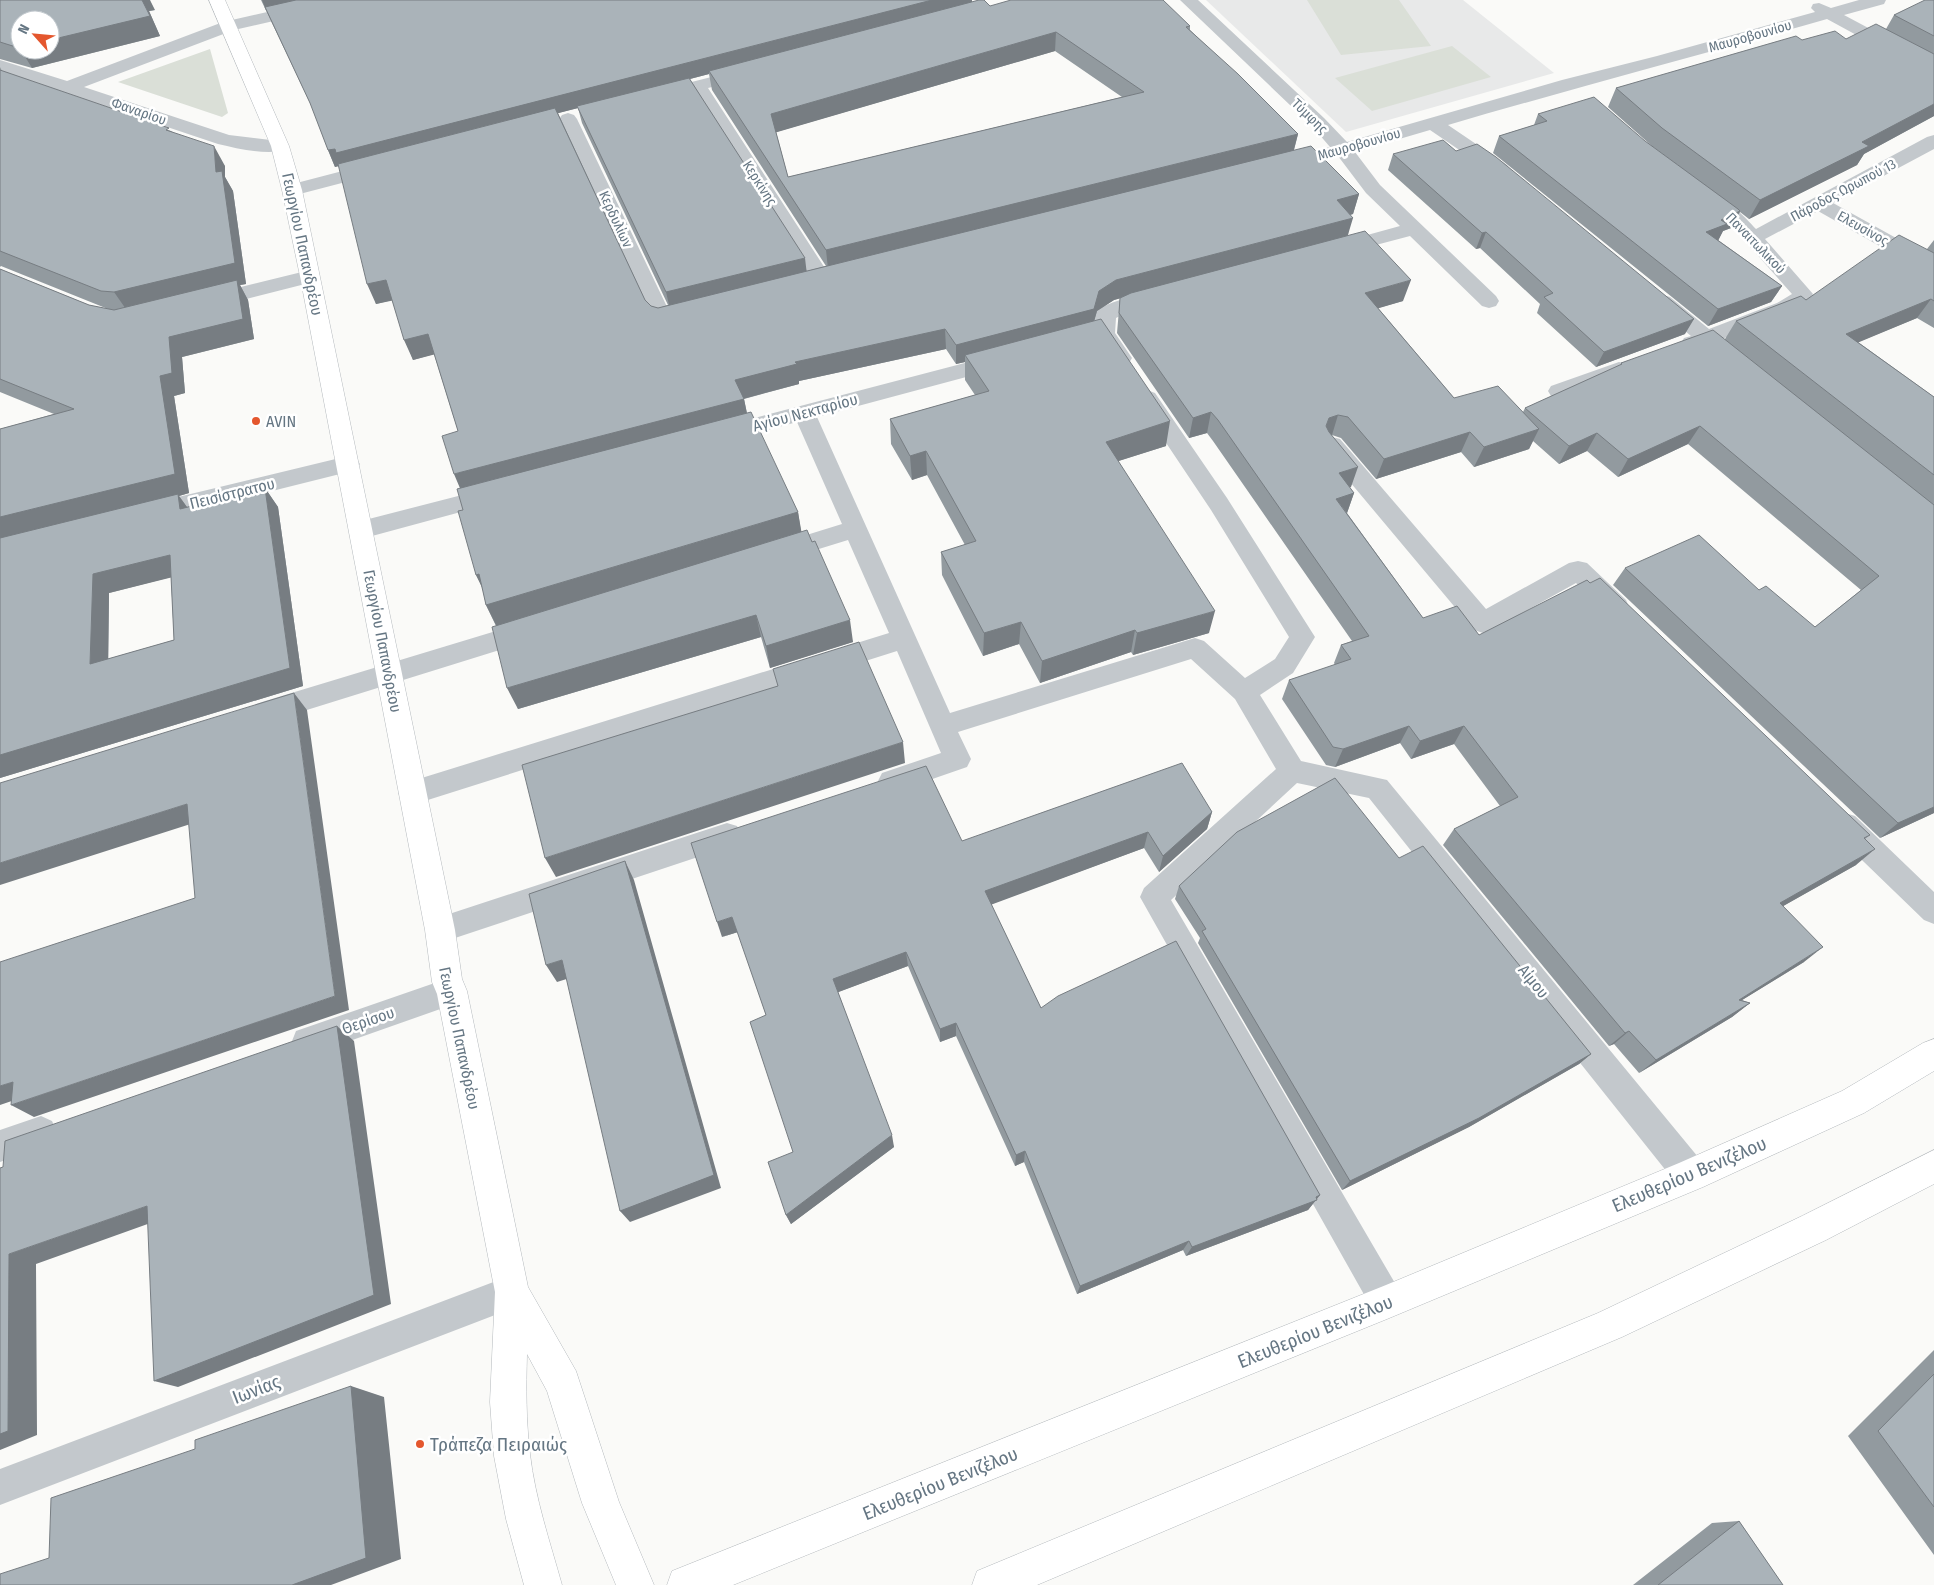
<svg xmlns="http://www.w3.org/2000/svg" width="1934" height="1585" font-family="'Fira Sans Condensed',sans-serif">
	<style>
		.built { fill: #e8e9e9 }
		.green { fill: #dadfd7 }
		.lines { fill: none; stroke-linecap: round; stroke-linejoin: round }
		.major-casing { stroke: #b5babe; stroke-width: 1 }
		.minor { fill: #c3c8cc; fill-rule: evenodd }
		.major { fill: #fff; fill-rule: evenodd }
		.wall { fill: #929a9f; fill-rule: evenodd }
		.shaded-wall { fill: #777d82 }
		.building { fill: #aab3b9; stroke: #777d82; fill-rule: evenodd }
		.poi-dot { fill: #e4572e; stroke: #fff; stroke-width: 2 }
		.labels { text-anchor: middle; stroke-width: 5; stroke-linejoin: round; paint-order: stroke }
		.far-street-label { font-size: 14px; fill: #657683; stroke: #fff }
		.street-label { font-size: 16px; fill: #657683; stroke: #fff }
		.poi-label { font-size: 16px; fill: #657683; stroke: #fff; text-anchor: start }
		.near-street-label { font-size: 19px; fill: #657683; stroke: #fff }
		.near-poi-label { font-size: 19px; fill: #657683; stroke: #fff; text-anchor: start }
	</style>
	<rect width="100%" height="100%" fill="#fafaf8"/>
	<path class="built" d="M1206 0H1463L1554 73 1346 132Z"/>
	<path class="green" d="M1307 0H1399L1431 46 1341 55Z
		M1452 46 1491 77 1372 111 1335 78Z
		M210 49 228 113 222 117 118 82Z"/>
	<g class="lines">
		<defs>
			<path id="major" d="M209 0H225L289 146 302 190 455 930 462 979 467 991 528 1287 576 1371 619 1502 654 1585H616L582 1503 547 1391 527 1354C526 1388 526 1421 530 1454 535 1498 550 1542 562 1585H524L506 1519 494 1456 490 1402 495 1292 437 994 432 982 425 930 300 276 282 190 271 146Z
				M1934 1039V1071L1864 1113 1703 1187 1387 1319 733 1585H667L672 1571 1386 1285 1679 1163 1842 1091 1923 1043Z
				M1934 1150V1184L1826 1240 1622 1337 1037 1585H972L977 1571 1598 1313 1802 1216Z"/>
		</defs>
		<use href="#major" class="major-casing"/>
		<path class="minor" d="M320 0H350L348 4 234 30 84 87 229 135 287 142 289 146 287 150C265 155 239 149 218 144L0 71V60L67 81 223 22Z
			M1180 0H1198L1324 118 1347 142 1562 80 1657 56 1815 12 1811 8 1813 4 1819 3 1831 8 1859 0H1886L1884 4 1844 15 1934 63V75L1928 74 1827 19C1701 55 1574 88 1448 125L1507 165 1510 169 1507 173 1500 175 1493 173 1430 130 1355 152 1380 185 1496 296 1499 301 1496 306 1489 308 1482 306 1410 236 1338 255 1331 253 1328 249 1331 245 1400 226 1366 193 1338 156 1284 170 1277 168 1275 164 1277 160 1330 147 1312 126Z
			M747 68 753 69 756 73 753 77 708 88 832 279 829 284 822 285 815 284 693 92 658 101 652 100 649 96 652 92Z
			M568 113 574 115 577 119 669 311 687 306 694 308 697 313 694 318 663 326 656 324 652 319 559 119 562 115Z
			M1934 135V149L1833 203 1934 259V274L1927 273 1818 211 1765 239 1813 294 1804 307 1722 339 1738 352 1741 357 1738 362C1723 366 1714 356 1704 346L1692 350 1684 348 1681 343 1684 338 1691 336 1656 307 1653 302 1656 297 1663 295 1670 297 1709 329 1777 303 1792 294 1730 224 1700 201 1697 197 1700 193C1718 188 1744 216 1756 229L1927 137Z
			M377 162 384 164 387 168 384 172 292 196 285 194 282 190 285 186Z
			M310 270 317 271 320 276 317 281 207 309 200 307 197 302 200 297Z
			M1154 291 1161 293 1164 298 1161 303 1128 312 1116 318 1115 333 1132 358 1129 363 1121 365 1113 363 1093 334C1094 328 1093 320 1095 314 1100 302 1142 295 1154 291Z
			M1003 353 1011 355 1014 360 1011 365 817 417 950 713 1195 638 1204 641 1245 678 1275 659 1289 637 1211 510 1136 398 1139 393 1147 390 1155 393 1227 498 1315 637 1293 673 1260 695 1301 761 1387 780 1703 1163 1707 1175 1703 1187 1691 1191 1679 1187 1369 798 1297 783 1171 900 1399 1290 1404 1302 1399 1314 1387 1319 1375 1314 1140 897 1144 888 1276 769 1235 699 1191 659 958 732 971 759 967 767 892 793 882 789 878 781 882 773 941 753 897 651 412 805 402 801 398 793 402 785 412 781 889 633 848 540 780 561 771 558 768 552 771 546 842 524 797 422 720 443 712 441 709 435 712 429 720 427Z
			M1619 362 1627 364 1630 369 1627 374 1559 398 1551 396 1548 391 1551 386Z
			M1332 437 1340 439 1486 609 1569 563 1578 561 1587 563 1626 600 1629 607 1626 614 1617 617 1608 614 1576 583 1492 630 1483 633 1474 630 1324 451 1321 445 1324 439Z
			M348 456 356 458 360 464 356 470 149 522 141 519 137 513 141 507 149 504Z
			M497 486 505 488 509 494 505 500 361 539 353 536 349 530 353 524 361 521Z
			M532 620 541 623 545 630 541 637 265 723 256 720 252 712 256 704 265 701Z
			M1845 813 1855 816 1934 892V924L1924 920 1835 834 1831 825 1835 816Z
			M727 823 737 826 741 835 737 844 440 943 430 939 425 930 430 921 440 917Z
			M452 977 463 981 467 991 463 1001 307 1056 296 1051 292 1041 296 1031Z
			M41 1116 52 1121 57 1132 52 1143 0 1162V1130Z
			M512 1275 524 1280 529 1292 524 1304 0 1505V1469Z"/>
		<use href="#major" class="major"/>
	</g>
	<path class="wall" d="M0 0 155 10 149 11 160 36 32 68 0 59ZM20 20 50 50H20Z
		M261 0H972V2L990 6 1190 26V30L1298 134 1294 150 1359 194 1353 214 1350 215 1348 235 1403 301 1378 308 1454 398 1523 412 1525 408 1620 366 1621 363 1725 339 1736 321 1806 300 1927 249 1934 240V328L1917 318 1858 342 1934 397V813L1880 838 1613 585 1625 568 1759 590 1815 627 1861 590 1688 444 1618 477 1587 451 1559 464 1533 441 1529 449 1474 467 1461 452 1376 479 1341 438 1332 435 1351 487H1349L1354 493 1347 513 1423 618 1479 635 1870 835 1865 839 1856 865 1783 906 1804 962 1742 1000 1750 1003 1732 1017 1639 1073 1614 1044 1609 1046 1443 845 1454 829 1500 806 1454 744 1411 759 1400 743 1335 767 1326 765 1282 699 1289 680 1335 665 1334 663 1341 645 1352 641 1213 441 1207 433 1189 438 1117 333 1120 298 1114 300 1097 311 1094 321 1166 446 1118 461 1209 633 1133 655 1131 652 1040 683 1019 644 983 656 942 575 941 552 965 545 927 475 912 480 891 444 890 419 975 395 965 380V362L956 364 946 349 799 381V384L744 399 747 413 798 512 801 532 853 642 770 668 761 637 518 709 496 626 486 605 482 586 476 575 460 488 458 431 434 354 413 360 392 300 376 304 339 166 335 167 328 150 312 107ZM1055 51 1122 97 788 177 776 132ZM709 74 712 90 826 266 807 271 690 79ZM578 108 582 123 668 305 658 308 651 306 645 300 558 113Z
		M1934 0V116L1864 154 1857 165 1749 219 1740 212 1731 228 1723 231 1718 240 1782 286 1771 302 1708 326 1493 153 1499 136 1534 125 1538 114 1645 141 1678 165 1653 147 1608 107 1616 88 1802 40 1846 39 1886 29 1894 15Z
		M0 67 2 71 171 131 225 166V177L233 191 246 284 240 285 248 300 254 339 182 357 185 393 174 396 189 493 179 496 187 507 265 488 278 507 303 686 0 778V429L54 414 0 392V269L89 305 108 309 1 266 0 267ZM171 577 174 640 108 659 109 593Z
		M1456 151 1685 334 1596 367 1537 313 1540 304 1480 248 1476 249 1388 170 1393 154Z
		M1212 812 1207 829 1159 872 1144 848 991 904 1041 1008 1320 1195 1308 1210 1186 1256 1183 1250 1077 1294 1024 1162 1015 1166 956 1036 940 1042 908 966 838 992 894 1147 791 1224 786 1215 793 1152 766 1015 738 932 722 937 962 841Z
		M1179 886 1591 1054 1579 1064 1469 1127 1342 1190 1198 943 1200 938 1175 899Z
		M1934 1350V1555L1848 1436Z
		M1739 1521 1783 1585H1633L1712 1523Z"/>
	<path class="shaded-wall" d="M142 0H150L155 10 149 11 160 36 32 68 21 50H50V40Z
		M262 0H312L266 10Z
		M932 0H972V6L709 71V74L578 108 577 106 578 108 344 169 342 165 335 167 328 150Z
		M1056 32 1055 51 774 133 771 114Z
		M1934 104V116L1864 154 1857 165 1749 219 1760 200 1862 142Z
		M1298 134 1293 153 828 269 826 250Z
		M214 146 225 166V177L233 191 246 284 240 285 248 300 254 339 182 357 185 393 174 396 189 493 179 496 192 514 0 540V517L175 474 128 312 114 292 216 172Z
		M1359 194 1353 214 1331 220 1337 200Z
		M1740 211 1731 228 1723 231 1718 241 1706 232 1721 220Z
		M1353 218 1347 238 1114 300 1097 311 1092 329 965 355V362L956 364V345L1099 291 1116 280Z
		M1486 232 1480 248 1476 249 1482 233Z
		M805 258 807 275 670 309 666 292Z
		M386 280 395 300 376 304 367 284Z
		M1411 280 1403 301 1359 314 1365 293Z
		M1782 286 1771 302 1708 326 1718 309Z
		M1931 299 1917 318 1833 353 1846 334Z
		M1694 319 1685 334 1596 367 1604 352Z
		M945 329 946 349 799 381V384L739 400 735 380 795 362Z
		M428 334 436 354 413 360 404 340Z
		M744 399 748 419 462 493 454 474Z
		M1211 412 1207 433 1189 438 1193 418Z
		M1338 415 1332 435 1322 438 1329 418Z
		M1170 421 1166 446 1103 466 1106 442Z
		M1700 426 1688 444 1618 477 1628 459Z
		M1539 429 1529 449 1474 467 1484 447Z
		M1470 432 1461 452 1376 479 1384 459Z
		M1597 433 1587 451 1559 464 1569 446Z
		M926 451 927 475 912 480 910 456Z
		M1358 467 1351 487 1332 493 1339 473Z
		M265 488 278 507 303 686 0 778V755L290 668Z
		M1354 493 1347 513 1336 499Z
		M798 512 802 535 497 627 486 605Z
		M170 555 185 574 109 593 108 682 90 664 93 574Z
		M479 574 487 598 476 575Z
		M1215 611 1209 633 1133 655 1137 633Z
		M756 615 761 637 518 709 507 688Z
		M850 620 853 642 770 668 766 646Z
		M1021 622 1019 644 983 656 984 633Z
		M1135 630 1131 652 1040 683 1042 661Z
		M294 693 307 710 349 1010 34 1117 11 1105 335 996Z
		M1409 726 1400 743 1335 767 1343 749Z
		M1464 726 1454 744 1411 759 1420 741Z
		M903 742 905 763 556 877 545 858Z
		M187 804 203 820 0 885V863Z
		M1934 807V813L1880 838 1898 823Z
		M1212 812 1207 829 1159 872 1163 856Z
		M1148 832 1144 848 985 907V891Z
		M1875 849 1856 865 1762 918 1780 903Z
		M625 861 634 880 721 1188 630 1222 620 1211Z
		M732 917 738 932 722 937 717 922Z
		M1823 947 1804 962 1721 1013 1739 1000Z
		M906 952 908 966 836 993 833 979Z
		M562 960 573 977 557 982 546 965Z
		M1750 1003 1732 1017 1639 1073 1656 1060Z
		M956 1023V1036L940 1042V1029Z
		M337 1026 354 1041 391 1304 178 1387 154 1381Z
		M1629 1031 1614 1044 1609 1046 1625 1033Z
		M1591 1054 1579 1064 1469 1127 1342 1190 1350 1181Z
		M13 1082 35 1093 0 1105V1086Z
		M892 1135 894 1147 791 1224 786 1215Z
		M1025 1151 1024 1162 1015 1166 1016 1155Z
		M1320 1195 1308 1210 1186 1256 1192 1247Z
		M147 1206 170 1216 36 1264 37 1435 0 1450V1434L9 1254Z
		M1189 1241 1183 1250 1077 1294 1080 1286Z
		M351 1386 384 1397 401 1559 331 1585H292Z"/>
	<path class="building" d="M0 0H142L150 16 50 40V20H20V47L19 48 0 42Z
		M296 0H932L336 153 335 149 328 150 310 103 265 7Z
		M979 0H984L990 6 1011 0H1163L1190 26 1186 27 1238 74 1298 134 826 250 709 71ZM1056 32 1144 92 788 177 771 114Z
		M1925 0H1934V36L1894 15Z
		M1876 24 1934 54V104L1862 142 1869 146 1760 200 1662 128 1616 88 1796 36 1802 40 1835 31 1846 39Z
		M0 70 169 128 166 130 214 146 216 172 222 171 235 263 114 292 101 291 0 251Z
		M689 78 805 258 666 292 577 106Z
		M1594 97 1645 141 1738 209 1740 211 1721 220 1727 224 1706 232 1782 286 1718 309 1499 136 1547 121 1538 114Z
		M555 108 645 300 651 306 658 308 1311 146 1359 194 1337 200 1353 218 1116 280 1099 291 1094 309 956 345 945 329 795 362 797 364 735 380 744 399 454 474 442 436 458 431 428 334 404 340 386 280 367 284 338 164Z
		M1443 140 1456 151 1477 144 1496 157 1694 319 1604 352 1544 297 1553 293 1486 232 1482 233 1393 154Z
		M1365 231 1411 280 1365 293 1454 398 1498 386 1539 429 1484 447 1470 432 1384 459 1348 417 1338 415 1329 418 1326 426 1329 432 1358 467 1339 473 1354 493 1336 499 1423 618 1457 606 1479 635 1587 580 1590 583 1600 578 1870 835 1864 838 1875 849 1780 903 1823 947 1739 1000 1750 1003 1656 1060 1629 1031 1625 1033 1454 829 1518 797 1464 726 1420 741 1409 726 1343 749 1333 747 1289 680 1351 659 1341 645 1369 636 1218 420 1211 412 1193 418 1119 313 1120 298 1131 293Z
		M1899 235 1934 253V301L1931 299 1846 334 1934 397V475L1736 321 1801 296 1806 300Z
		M0 269 89 305 114 310 237 280 243 319 169 337 172 373 160 376 175 474 0 517V429L74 409 0 379Z
		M1101 319 1170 421 1106 442 1215 611 1137 633 1135 630 1042 661 1021 622 984 633 941 552 976 541 926 451 910 456 890 419 989 391 965 355Z
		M1713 330 1934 505V807L1898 823 1625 568 1699 535 1759 590 1766 586 1815 627 1879 576 1700 426 1628 459 1597 433 1569 446 1525 408 1622 364 1621 363Z
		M751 412 798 512 486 605 479 574 476 575 458 511 463 510 457 489Z
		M265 488 290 668 0 755V538L178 494 180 509ZM170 555 174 640 90 664 93 574Z
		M807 530 812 542 815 541 850 620 766 646 756 615 507 688 492 627Z
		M859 642 903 742 545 858 522 765 778 686 773 669Z
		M294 693 335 996 11 1105 13 1082 0 1086V962L195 898 187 804 0 863V783Z
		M1182 763 1212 812 1163 856 1148 832 985 891 1041 1008 1058 996 1176 941 1320 1195 1316 1197 1317 1200 1192 1247 1189 1241 1080 1286 1025 1151 1016 1155 956 1023 940 1029 906 952 833 979 892 1135 786 1215 768 1162 793 1152 750 1022 766 1015 732 917 717 922 691 843 926 766 962 841Z
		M1335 778 1399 858 1423 846 1591 1054 1479 1118 1350 1181 1202 931 1206 929 1179 886 1237 832Z
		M625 861 714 1175 620 1211 562 960 546 965 529 894Z
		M337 1026 374 1295 154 1381 147 1206 9 1254 8 1431 0 1434V1168L3 1167 5 1141Z
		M1934 1374V1507L1878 1431Z
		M351 1386 366 1558 292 1585H0V1574L49 1558 51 1498 195 1449V1440Z
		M1739 1521 1783 1585H1658Z"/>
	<g class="poi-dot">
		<circle cx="256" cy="421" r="5"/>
		<circle cx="420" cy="1444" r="5"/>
	</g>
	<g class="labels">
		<g class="far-street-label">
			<text transform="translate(1750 36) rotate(-16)" y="5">Μαυροβουνίου</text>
			<text transform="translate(139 111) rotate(19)" y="5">Φαναρίου</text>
			<text transform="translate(1310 116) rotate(44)" y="5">Τύμφης</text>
			<text transform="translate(1359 144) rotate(-16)" y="5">Μαυροβουνίου</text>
			<text transform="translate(760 183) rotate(57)" y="5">Κερκίνης</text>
			<text transform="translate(1843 190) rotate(-28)" y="5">Πάροδος Ωρωπού 13</text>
			<text transform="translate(616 219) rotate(65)" y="5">Κερδυλίων</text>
			<text transform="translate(1863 228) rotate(29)" y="5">Ελευσίνος</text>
			<text transform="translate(1756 243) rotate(46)" y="5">Παναιτωλικού</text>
		</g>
		<g class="street-label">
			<text transform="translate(303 244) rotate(78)" y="6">Γεωργίου Παπανδρέου</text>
			<text transform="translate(805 412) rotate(-15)" y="6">Αγίου Νεκταρίου</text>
			<text transform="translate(232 493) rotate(-14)" y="6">Πεισίστρατου</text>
			<text transform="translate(383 641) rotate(79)" y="6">Γεωργίου Παπανδρέου</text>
			<text transform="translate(1534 981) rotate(51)" y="6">Αίμου</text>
			<text transform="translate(368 1020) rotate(-19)" y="6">Θερίσου</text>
			<text transform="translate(460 1038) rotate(78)" y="6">Γεωργίου Παπανδρέου</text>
		</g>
		<g class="poi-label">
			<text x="266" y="427">AVIN</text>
		</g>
		<g class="near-street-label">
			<text transform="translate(1689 1174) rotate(-23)" y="7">Ελευθερίου Βενιζέλου</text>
			<text transform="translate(1315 1331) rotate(-22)" y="7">Ελευθερίου Βενιζέλου</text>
			<text transform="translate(256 1389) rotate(-21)" y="7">Ιωνίας</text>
			<text transform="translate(940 1483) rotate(-22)" y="7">Ελευθερίου Βενιζέλου</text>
		</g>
		<g class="near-poi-label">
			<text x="430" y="1451">Τράπεζα Πειραιώς</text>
		</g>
	</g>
	<g transform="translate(35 35) rotate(297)"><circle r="24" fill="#ffffff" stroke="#c1c8cd"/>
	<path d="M0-4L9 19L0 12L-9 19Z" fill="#e4572e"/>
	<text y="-8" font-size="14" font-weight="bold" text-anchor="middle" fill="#657683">N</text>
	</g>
</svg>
